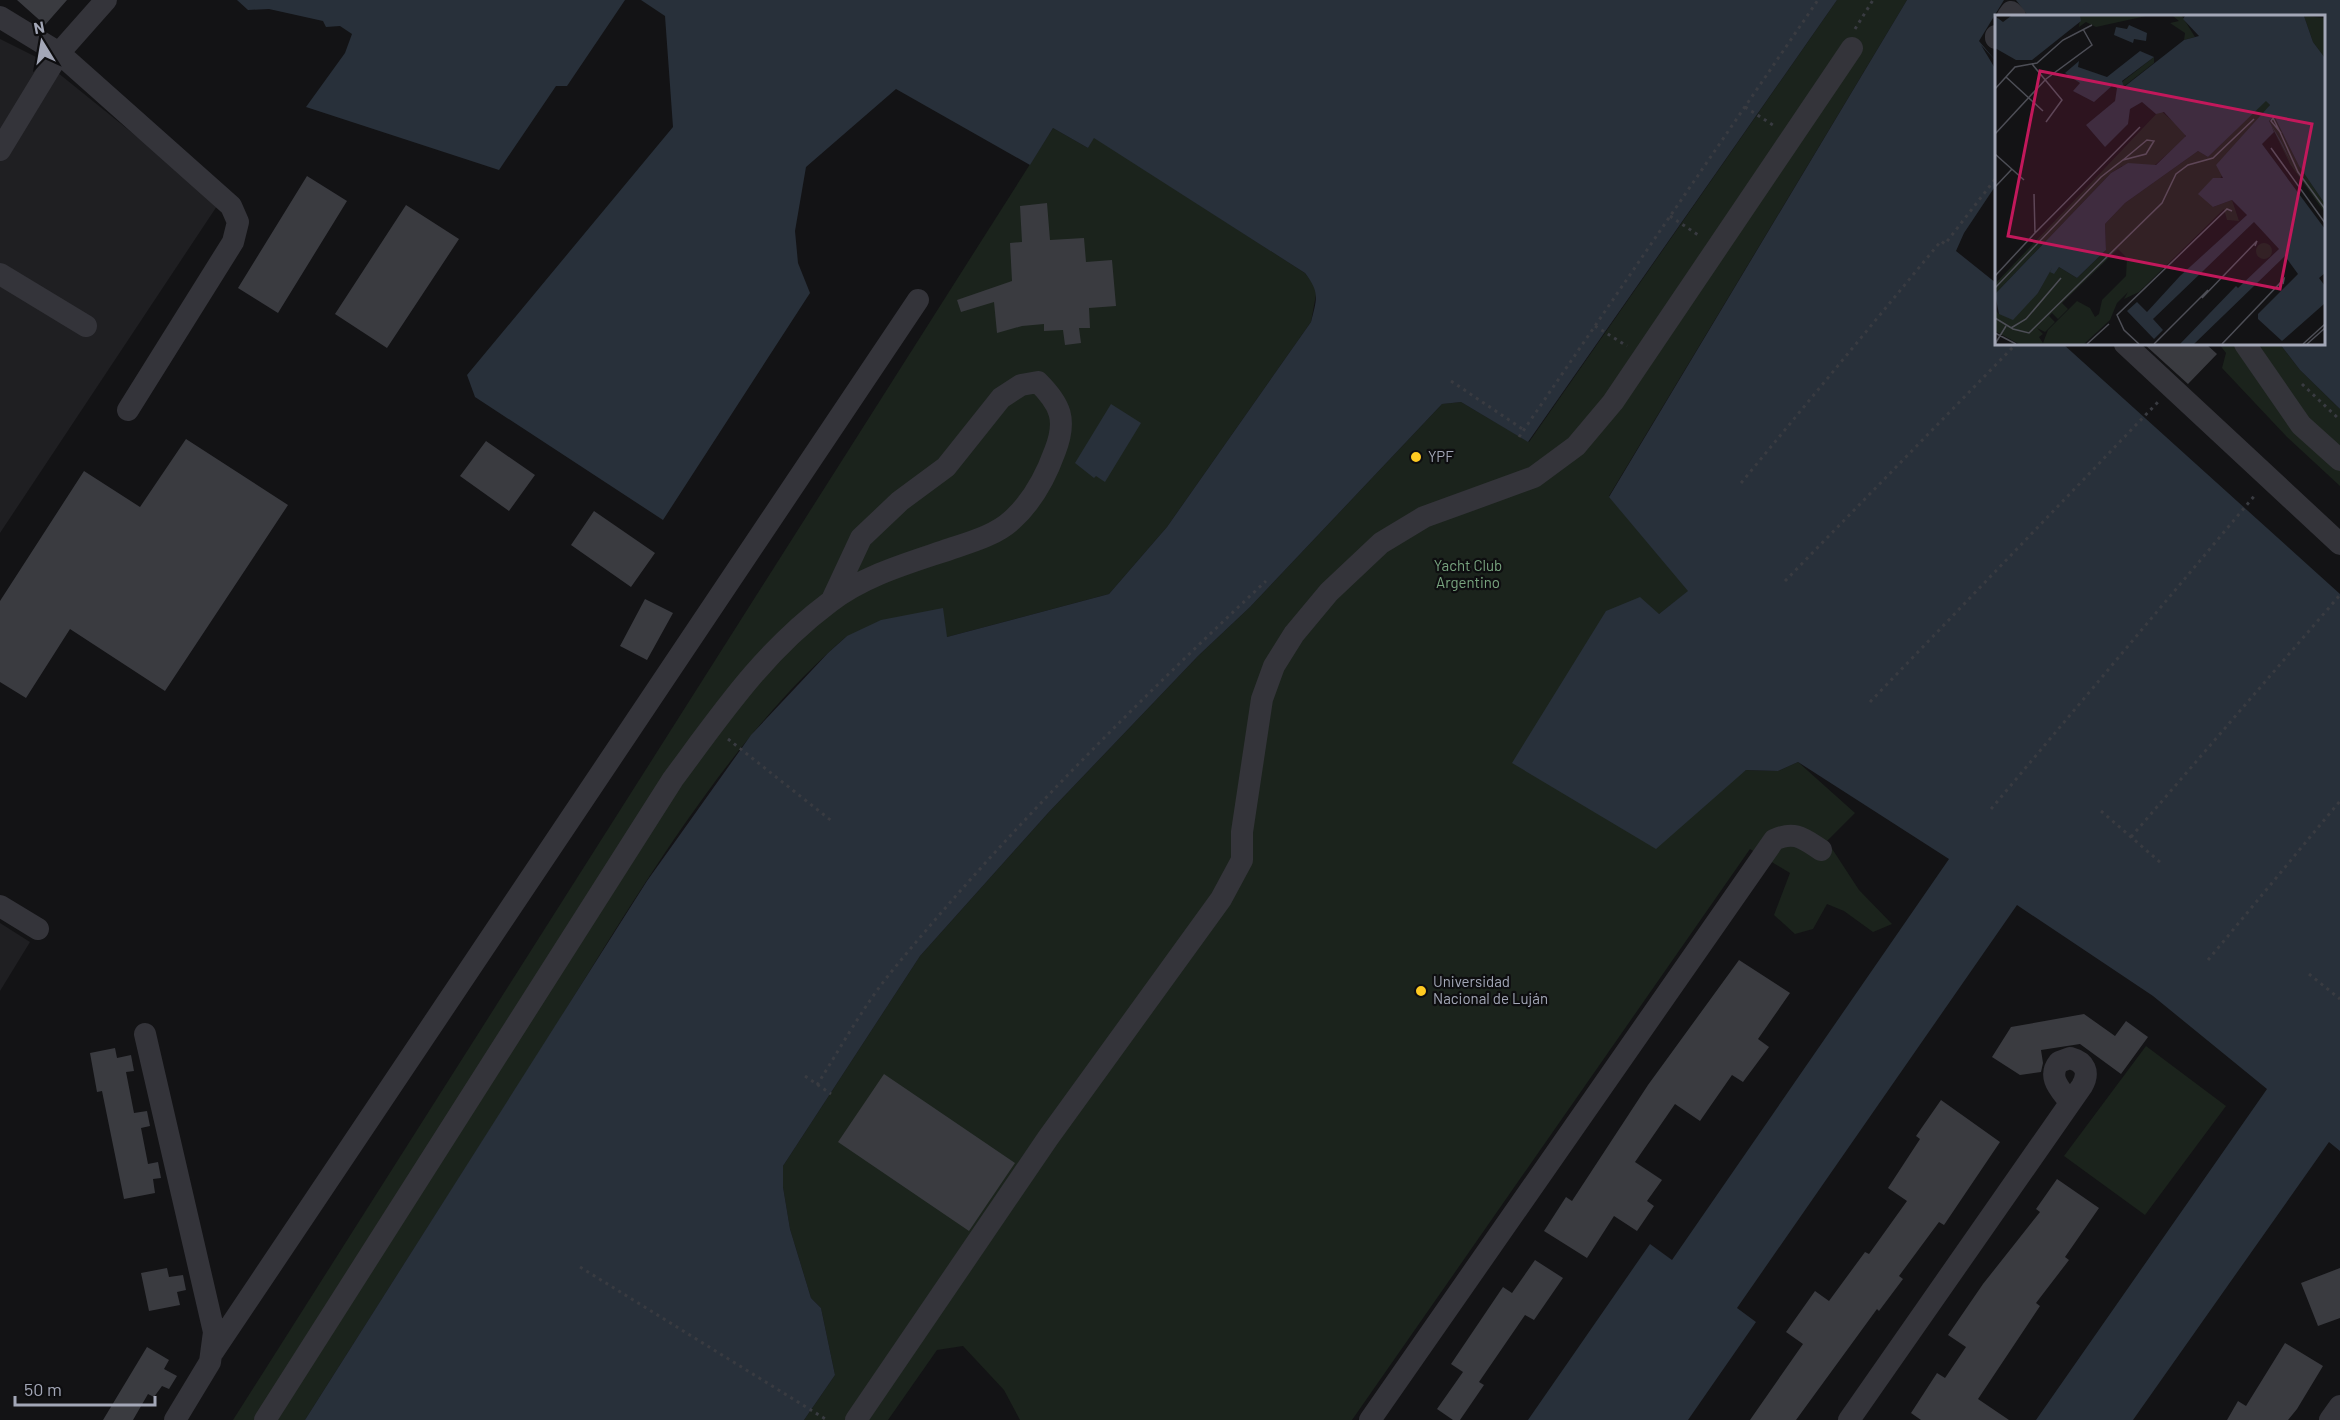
<svg xmlns="http://www.w3.org/2000/svg" width="2340" height="1420" font-family="Barlow,sans-serif">
	<style>
		.built { fill: #1f1f22 }
		.green { fill: #1b231c }
		.water { fill: #28303a }
		.building { fill: #3a3b40 }
		.lines { fill: none; stroke-linecap: round; stroke-linejoin: round }
		.path { stroke: #393b41; stroke-width: 3; stroke-dasharray: 3 4.5; stroke-linecap: butt }
		.minor { stroke: #34343a; stroke-width: 22 }
		.poi-dot { fill: #ffca21; stroke: #0e0e10; stroke-width: 2 }
		.labels { text-anchor: middle; stroke-width: 4.5; stroke-linejoin: round; paint-order: stroke }
		.poi-label { font-size: 15px; fill: #a3a7b7; stroke: #0e0e10; text-anchor: start }
		.park-label { font-size: 15px; fill: #78a47f; stroke: #0e0e10 }
		.inset-road { fill: none; stroke: #4d4e56; stroke-width: 1.5 }
		.view { fill: #c2185b; fill-opacity: 0.15; stroke: #c2185b; stroke-width: 3 }
		.inset-edge { fill: none; stroke: #a3a7b7; stroke-width: 3 }
	</style>
	<rect width="100%" height="100%" fill="#131315"/>
	<path class="built" d="M0 39 42 60 219 203 0 533Z
		M0 923 30 942 0 991Z"/>
	<path class="green" d="M1837 0H1907L1609 496 1689 591 1659 614 1736 777 1746 770 1778 771 1798 762 1855 813 1827 841 1859 890 1892 924 1873 932 1844 911 1827 904 1813 929 1795 934 1774 915 1790 873 1750 849 1352 1420H1020L1004 1390 963 1346 937 1350 888 1420H804L835 1375 821 1308 811 1298 790 1229 783 1187V1166L920 956 1048 813 1198 656 1250 607 1442 404 1461 402 1529 442Z
		M1053 128 1088 148 1094 137 1305 273 1317 289 1311 322 1167 527 1109 594 947 637 847 636C728 738 638 894 555 1027 472 1158 388 1289 305 1420H233Z
		M2219 344H2280L2300 370 2340 409V486L2287 437 2222 368 2226 353Z
		M2146 1046 2226 1106 2145 1215 2064 1156Z"/>
	<path class="water" d="M237 0H625L567 86H556L499 170 306 107 345 53 352 34 340 26 326 27 323 21 269 9 248 10Z
		M641 0H1837L1528 442 1461 402 1442 404 1250 607 1198 656 1048 813 920 956 783 1166V1187L790 1229 811 1298 821 1308 835 1375 804 1420H305L647 881 751 735 828 653 847 636 881 620 943 608 947 637 1109 594 1167 527 1311 322C1317 298 1320 293 1305 273L1094 138 1088 148 1053 128 1030 165 896 89 806 167 795 231 798 263 810 293 663 520 475 397 467 375 673 127 665 16Z
		M1907 0H2004L1979 41 1996 61 1981 45 1996 70V185L1964 233 1956 251 1996 283V344H2063L2340 594V1151L2329 1142 2133 1420H2036L2267 1089 2153 996 2017 905 1737 1308 1756 1322 1688 1420H1528L1650 1244 1672 1260 1949 859 1798 762 1778 771 1746 770 1656 849 1512 763 1606 611 1640 597 1659 614 1688 591 1609 497Z
		M2016 0H2340V409L2300 370 2280 344H2324V16H2028Z
		M1111 404 1141 423 1105 482 1096 476 1094 478 1075 463Z"/>
	<path class="building" d="M17 0H67L45 25Z
		M307 176 347 201 278 313 238 288Z
		M1047 203 1050 240 1084 238 1086 262 1112 260 1116 306 1089 308 1090 328H1079L1081 343 1065 345 1063 330 1044 331V324L1022 326 997 333 994 302 961 312 957 300 1012 281 1010 243 1022 242 1020 206Z
		M406 205 459 239 387 348 335 314Z
		M2144 344H2206L2217 354 2188 384Z
		M186 439 288 505 165 691 70 629 26 698 0 682V601L84 471 140 507Z
		M486 441 535 475 509 511 460 476Z
		M594 511 655 553 631 587 571 545Z
		M645 599 673 613 647 660 620 646Z
		M1739 960 1790 993 1758 1039 1769 1047 1743 1082 1732 1075 1700 1121 1675 1104 1635 1162 1662 1180 1647 1201 1654 1206 1637 1231 1614 1216 1587 1258 1544 1231 1566 1197 1572 1201 1648 1085Z
		M2084 1014 2115 1036 2126 1021 2148 1037 2121 1074 2080 1044 2041 1050 2043 1063 2041 1072 2020 1075 1992 1057 2011 1027Z
		M115 1048 117 1058 131 1055 134 1071 126 1072 134 1113 147 1111 150 1126 141 1128 148 1164 158 1162 161 1178 153 1179 155 1193 124 1199 102 1091 97 1092 90 1053Z
		M884 1074 1015 1163 969 1231 838 1142Z
		M1941 1100 2000 1142 1944 1225 1939 1222 1899 1276 1903 1279 1879 1311 1877 1309 1796 1420H1750L1803 1344 1786 1332 1815 1291 1829 1301 1865 1252 1869 1254 1907 1201 1888 1188 1920 1139 1916 1136Z
		M2057 1179 2099 1208 2065 1257 2069 1260 2036 1303 2040 1306 1978 1399 2009 1420H1921L1911 1413 1937 1373 1945 1378 1966 1347 1948 1335 1983 1284 2040 1212 2036 1209Z
		M1535 1260 1563 1278 1534 1320 1525 1315 1479 1382 1484 1385 1460 1420H1453L1437 1409 1463 1372 1451 1364 1503 1287 1512 1293Z
		M167 1268 169 1277 183 1275 186 1290 177 1292 180 1305 149 1311 141 1273Z
		M2340 1268V1318L2318 1326 2301 1283Z
		M2285 1343 2323 1366 2297 1409 2288 1420H2227L2238 1401 2246 1406Z
		M147 1347 169 1360 164 1369 177 1376 169 1389 162 1386 154 1397 148 1394 133 1420H103Z"/>
	<g class="lines">
		<path class="path" d="M1855 29 1873 0
			M1745 107 1776 127
			M1670 216 1701 237
			M1595 326 1627 346
			M1451 381 1524 430
			M2302 384 2340 420
			M1519 437 1818 0
			M1741 483 1941 241 1945 244 1996 178
			M1785 581 2016 344
			M1870 702 2158 402
			M728 739 833 822
			M1991 809 2256 494
			M2101 811 2161 863
			M2131 837 2340 595
			M2208 960 2340 801
			M2309 974 2340 999
			M805 1076 831 1094
			M817 1085C841 1047 864 1005 892 971 1006 832 1135 704 1266 581
			M580 1267 827 1420"/>
		<path class="minor" d="M2008 16 2011 12 2015 16
			M0 17 59 53 231 206 238 222 233 242 128 410
			M1996 36V38
			M0 150 59 53 106 0
			M0 274 86 326
			M2125 344 2340 544
			M2245 344 2301 425 2340 460
			M0 906 38 929
			M145 1034 214 1332 210 1362 175 1420
			M213 1352 918 300
			M265 1420 673 779C722 713 763 652 830 602 865 575 909 563 950 549 971 542 996 535 1012 520 1032 502 1046 476 1055 451 1067 420 1061 405 1038 382L1021 385 1001 398 946 467 900 501 861 538 832 600
			M856 1420 1048 1138 1221 899 1242 860V832L1262 699 1274 666 1294 634 1329 592 1381 543 1424 517 1534 477 1576 446 1613 402 1852 48
			M1370 1420 1774 840C1795 830 1804 839 1821 850
			M1849 1420 2082 1086C2090 1072 2085 1062 2070 1058L2059 1062C2047 1077 2060 1089 2069 1101
			M2330 1420 2340 1406"/>
	</g>
	<g class="poi-dot">
		<circle cx="1416" cy="457" r="6"/>
		<circle cx="1421" cy="991" r="6"/>
	</g>
	<g class="labels">
		<g class="poi-label">
			<text x="1428" y="462">YPF</text>
			<text x="1433" y="987">Universidad<tspan x="1433" dy="17">Nacional de Luján</tspan></text>
		</g>
		<g class="park-label">
			<text x="1468" y="571">Yacht Club<tspan x="1468" dy="17">Argentino</tspan></text>
		</g>
	</g>
	<g transform="translate(1995 15)">
		<rect width="330" height="330" fill="#131315"/>
		<path d="M85 1H151L101 12 91 7 84 12ZM178 1H187L200 22 189 25 190 18 175 8 184 6ZM309 1 330 3V43L318 27ZM159 42V48L128 72 127 67ZM271 85 275 90 224 165 218 192 237 185 244 206 232 205 229 194 144 277 129 284 133 277 122 288 115 305 89 329H24L0 316V295L4 299 43 278 57 252 58 259 64 252 82 263 111 235 110 209 130 188 203 136 213 142ZM123 234 132 243 131 261 107 285 104 299 100 302 95 293 82 286 53 315 48 328 44 322 48 319 42 313 50 317 60 307 54 301 57 298 63 304 73 294 67 288ZM165 95 190 117V123L160 150 127 151 116 158 0 279V269ZM279 101 304 151 330 189V198L295 149 274 106ZM261 236a8 8 0 1 1 16 0a8 8 0 1 1-16 0Z" fill="#1b231c" fill-rule="evenodd"/>
		<path d="M0 1 8 7 16 1H85L86 6 37 45H21L0 33ZM190 1H309L318 27 330 43V189L304 151 279 101 274 106 287 128 296 147 276 110 279 117 267 129 330 214V258L324 263 330 271 329 289 287 326 263 304V299L303 259 290 241 199 329H185L241 271 243 273 284 234 259 207 158 304 168 315 159 324 132 296 142 287 152 297 185 261 252 200 237 185 218 192 203 179 218 163H228L221 150 275 90 271 86 213 142 203 136 130 188 110 209 111 235 82 263 64 252 59 259 55 257 57 253 43 278 18 305 4 299 0 279 116 158 133 148 161 150 191 121 169 97 161 99 147 87 135 94 133 109 110 132 91 110 120 86 122 73 118 70 99 87 78 76 85 68 70 58 84 46 83 52 112 62 145 36 159 42 127 66 129 72 189 25 204 21 188 4ZM134 10 152 18 151 26 139 24 138 28 119 20 121 12 132 14Z" fill="#28303a"/>
		<path class="inset-road" d="M37 49 67 85 51 107M11 62 48 96M0 74 20 52 42 48 68 25 97 10M286 118 276 106 278 103 285 117 303 157 330 194M0 119 51 64 97 30 88 14M276 133 330 208M0 139 29 165M0 172 17 154M40 218 145 112M0 261 40 218 39 179M0 273 106 162 128 145 151 139 159 126 152 125 128 145M207 283 262 226 260 231M0 303 18 314 34 318 167 188 181 159 193 150 218 143 259 104M16 313 31 304 66 263M0 318 21 329M0 329 11 311M92 329 114 309M144 329 129 315 122 300 232 194 237 196M159 329 213 275M227 329 289 264 288 269M308 329 330 309M312 329 330 313"/>
		<path class="view" d="M45 56 317 109 285 274 13 221Z"/>
		<rect width="330" height="330" class="inset-edge"/>
	</g>
	<g transform="translate(42 42) rotate(349)" stroke="#0e0e10" stroke-width="4.5" paint-order="stroke">
	<path d="M0-4.5L10 22L0 15L-10 22Z" fill="#a3a7b7"/>
	<text y="-9" font-size="16" font-weight="bold" text-anchor="middle" fill="#a3a7b7">N</text>
	</g>
	<path d="M15 1396v9h140v-9" fill="none" stroke="#a3a7b7" stroke-width="3"/>
	<text x="24" y="1396" font-size="18" fill="#a3a7b7" stroke="#0e0e10" stroke-width="4.5" paint-order="stroke">50 m</text>
</svg>
